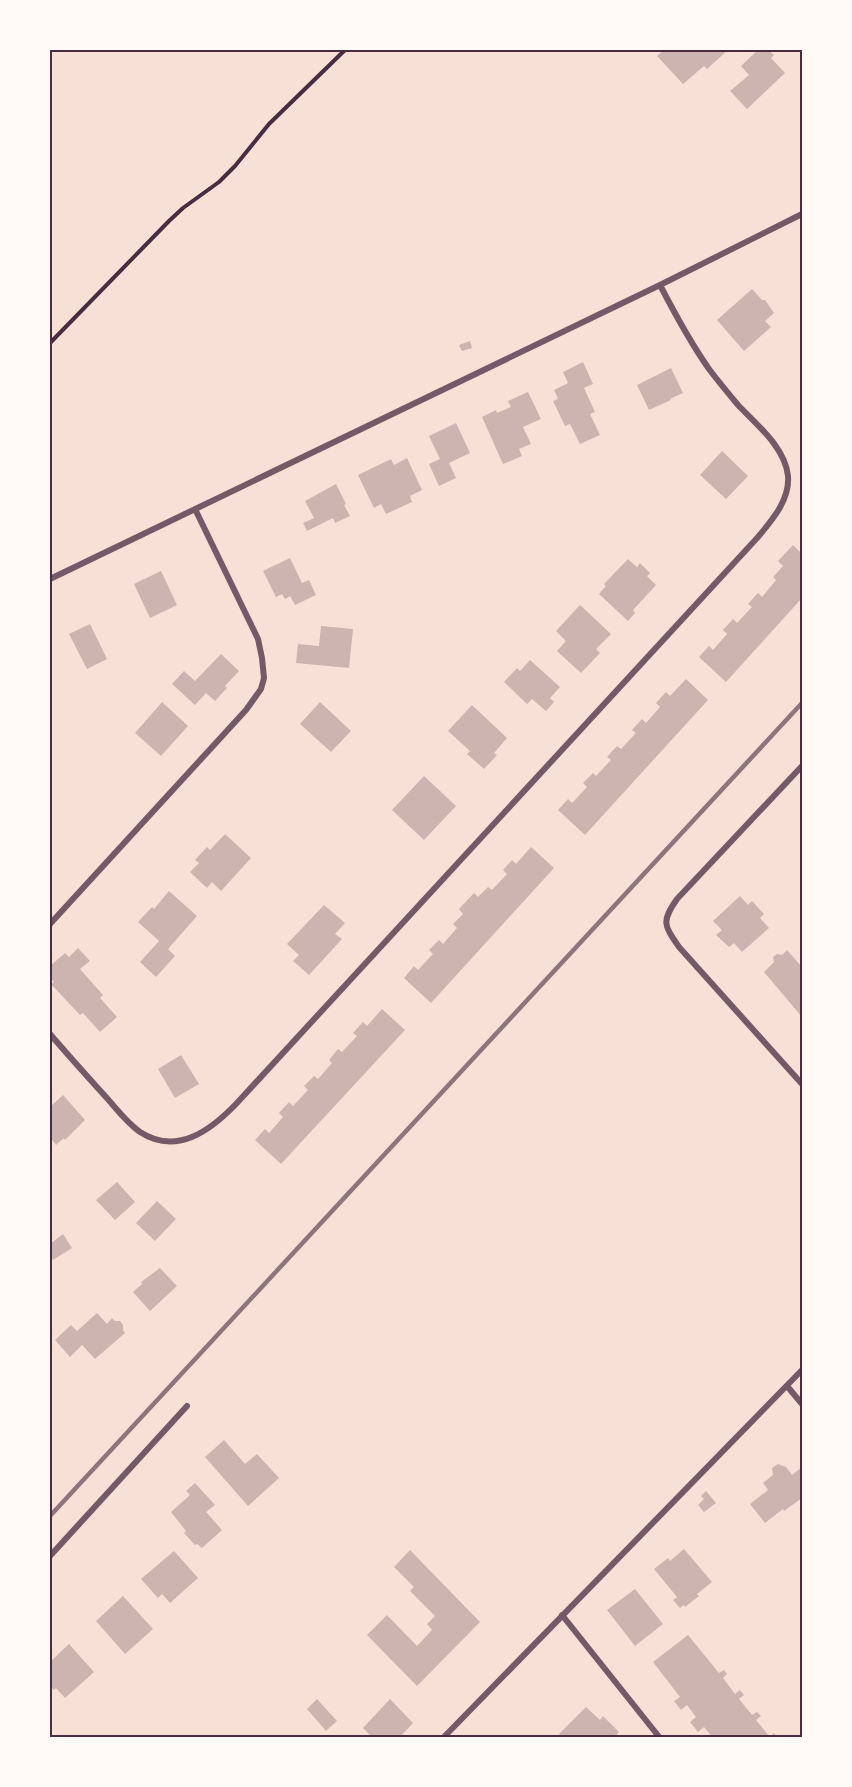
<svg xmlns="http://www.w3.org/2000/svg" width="852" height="1787" font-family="'Asap Condensed',sans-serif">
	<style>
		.building { fill: #ccb4b1 }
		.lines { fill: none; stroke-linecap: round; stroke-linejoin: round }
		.path { stroke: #4a2c40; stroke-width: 4 }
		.minor { stroke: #755966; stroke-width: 6 }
		.rail { stroke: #8f747c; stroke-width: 4.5 }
		.neatline { fill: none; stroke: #4a2c40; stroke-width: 2 }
	</style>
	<rect width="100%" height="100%" fill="#f7e1d7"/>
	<path class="building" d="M664 50H728L707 69 704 66 683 84 657 56Z
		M758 50H768L774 55 771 58 785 73 747 109 730 91 749 75 741 66Z
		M752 289 762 300H765L774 313 765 321 771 327 744 351 717 320Z
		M470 341 472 348 462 351 459 345Z
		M583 362 593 384 584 388 595 412 590 414 600 435 580 444 570 424 565 426 553 401 558 399 554 390 568 383 563 372Z
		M671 368 683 393 670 399 671 400 649 410 637 385Z
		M528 392 541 419 523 427 531 444 519 449 522 456 503 464 482 417 496 410 497 413 511 407 508 401Z
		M456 423 470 453 449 463 456 478 439 486 429 464 440 459 429 436Z
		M722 451 748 476 726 499 700 475Z
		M407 458 422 490 410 496 412 502 386 514 381 504 374 508 358 475 391 459 394 465Z
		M336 484 346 504 344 505 350 516 335 523 333 518 307 531 303 523 314 518 305 501Z
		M793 545 802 554V598L726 682 699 657 709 646 713 650 727 634 723 630 733 619 737 623 752 607 748 604 758 593 762 597 776 580 773 577 783 566 778 561Z
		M290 558 302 583 309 580 316 595 295 605 290 596 285 599 282 594 276 597 263 571Z
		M628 559 637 567 640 563 650 573 647 576 656 585 633 610 635 613 628 621 599 594 606 586 604 584Z
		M161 571 177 605 150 618 134 584Z
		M580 605 611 634 596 649 600 653 581 673 557 651 566 641 556 631Z
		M90 624 107 659 87 669 69 634Z
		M321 626 353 629 349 668 296 663 298 644 319 646Z
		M221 654 239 671 225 686 227 688 215 701 206 693 195 705 172 684 184 671 195 681Z
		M530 660 560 687 550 698 554 702 546 711 532 699 527 704 504 682 517 668 520 671Z
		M686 679 708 700 585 835 558 810 568 799 572 803 587 787 583 783 593 773 596 776 611 760 607 757 617 746 621 749 636 733 632 730 642 719 646 723 660 707 656 703 666 692 670 696Z
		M162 702 188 726 161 756 135 733Z
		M320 702 351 731 331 752 300 724Z
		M472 705 507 738 494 753 497 755 484 769 467 754 470 751 448 731Z
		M424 776 456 806 424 840 392 810Z
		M225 834 251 858 221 891 212 882 207 888 190 872 199 863 195 860 207 847 210 850Z
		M531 847 554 868 431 1003 404 978 414 966 418 970 433 954 429 950 439 940 443 944 457 928 453 924 463 914 459 909 474 893 478 897 488 887 492 890 507 874 503 870 512 860 516 864Z
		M169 891 197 916 168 949 175 956 156 977 140 962 159 941 138 922 152 907 154 909Z
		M740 896 748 905 752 901 764 914 760 918 769 928 742 952 734 943 729 947 716 935 722 930 713 921Z
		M324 905 345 923 335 934 342 939 309 975 293 961 299 955 287 944Z
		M78 948 90 961 80 969 103 995 100 998 117 1017 100 1032 83 1013 80 1015 51 984 54 982 50 977V966L65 953 69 957Z
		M787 950 802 967V1017L764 972 774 962 773 957 777 954 782 955Z
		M382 1009 405 1030 281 1164 255 1140 265 1129 269 1133 283 1117 279 1113 289 1102 293 1106 308 1090 304 1086 314 1076 318 1079 332 1063 329 1060 338 1049 342 1052 357 1036 353 1033 363 1022 367 1026Z
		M181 1055 199 1084 175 1098 158 1069Z
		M63 1095 85 1120 65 1140 64 1138 56 1145 50 1137V1107Z
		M117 1182 135 1202 115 1220 96 1200Z
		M157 1201 176 1219 155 1241 136 1223Z
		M63 1234 72 1248 53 1260 50 1255V1244Z
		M160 1268 177 1286 150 1311 133 1292 142 1284 141 1282Z
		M97 1313 107 1324 112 1318 115 1321H120L123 1325V1330L125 1333 95 1359 82 1345 70 1357 55 1340 71 1325 77 1331Z
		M224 1440 245 1464 257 1454 279 1478 248 1506 205 1457Z
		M778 1464 786 1467 792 1475 802 1467V1498L784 1511 783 1509 765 1523 750 1504 768 1490 763 1483 773 1475 772 1468Z
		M195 1483 215 1505 206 1512 222 1530 202 1548 197 1544 195 1545 184 1533 186 1531 171 1512 190 1495 186 1491Z
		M706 1491 716 1503 704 1512 698 1505 704 1499 701 1496Z
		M684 1549 712 1582 697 1594 699 1596 685 1607 684 1605 680 1608 673 1600 677 1597 654 1569 668 1558 670 1561Z
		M410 1550 480 1622 417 1686 367 1635 387 1615 417 1646 432 1630 427 1624 435 1616 410 1591 414 1587 394 1567Z
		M174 1551 198 1578 170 1603 162 1594 158 1598 141 1579Z
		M635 1589 663 1624 635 1646 607 1610Z
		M123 1596 153 1629 125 1654 96 1621Z
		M688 1635 719 1673 724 1670 727 1674 723 1678 735 1694 740 1690 744 1695 739 1699 752 1715 757 1712 761 1716 756 1720 770 1737 774 1733 778 1738H713L704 1727 698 1732 690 1722 696 1717 687 1705 681 1710 674 1701 680 1697 653 1662Z
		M69 1644 94 1672 65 1698 56 1688 54 1690 50 1686V1662Z
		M317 1699 337 1721 326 1731 307 1709Z
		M390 1699 413 1723 399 1738H373L363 1728Z
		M586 1707 600 1720 603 1716 619 1732 614 1738H563L559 1734Z"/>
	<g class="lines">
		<path class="path" d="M50 343 169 221 183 208 219 182 235 166 269 124 345 50"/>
		<path class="minor" d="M50 579 660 285 802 214
			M802 766 677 899C661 922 664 925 679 947L802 1084
			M50 924 246 710 261 689 264 678 262 658 258 639 195 509
			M50 1034C68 1055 86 1075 105 1096 116 1108 126 1122 140 1132 177 1156 211 1130 236 1104L758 537C772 520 790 500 788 476 785 447 756 424 738 405 728 393 718 381 709 369 690 342 675 314 660 285
			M787 1386 802 1404
			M50 1556 187 1406
			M562 1615 660 1738
			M443 1738 802 1370"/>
		<path class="rail" d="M50 1516 802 703"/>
	</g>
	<rect width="852" height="1787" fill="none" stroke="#fffaf5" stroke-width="102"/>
	<rect x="51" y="51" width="750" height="1685" class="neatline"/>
</svg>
